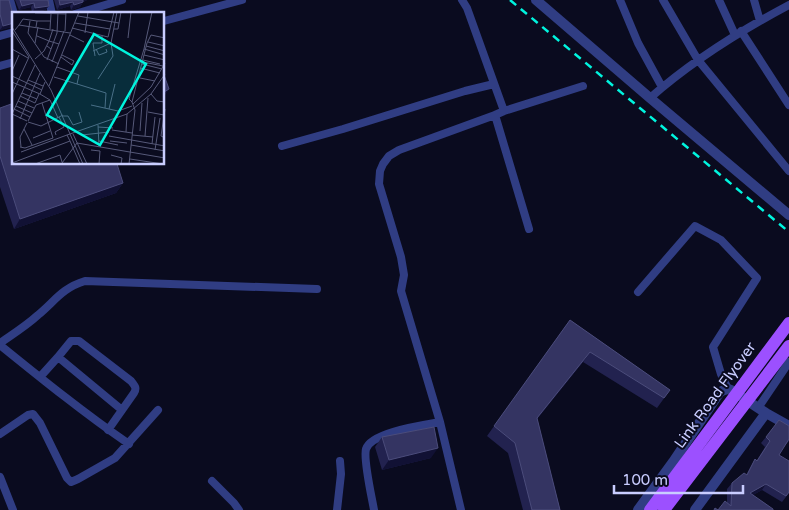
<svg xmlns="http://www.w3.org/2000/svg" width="789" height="510" font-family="'Varela Round',sans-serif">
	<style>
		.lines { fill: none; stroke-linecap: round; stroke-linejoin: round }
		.minor { stroke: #303d83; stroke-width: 8 }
		.tertiary { stroke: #303d83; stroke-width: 10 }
		.rail { stroke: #00f4de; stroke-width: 2.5; stroke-dasharray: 8 6; stroke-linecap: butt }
		.primary-bridge { stroke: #9c50ff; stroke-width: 12 }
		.wall { fill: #22224f }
		.shaded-wall { fill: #111134 }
		.building { fill: #343462; stroke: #4b4c7b }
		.labels { text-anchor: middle; stroke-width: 4; stroke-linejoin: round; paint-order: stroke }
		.street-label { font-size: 15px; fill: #c9cdff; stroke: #0a0b1f }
		.inset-road { fill: none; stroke: #565979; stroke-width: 1 }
		.view { fill: #00f4de; fill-opacity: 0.15; stroke: #00f4de; stroke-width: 2.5 }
		.inset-edge { fill: none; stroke: #c9cdff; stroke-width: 2.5 }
	</style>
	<rect width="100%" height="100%" fill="#0a0b1f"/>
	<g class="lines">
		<path class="minor" d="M10 0 14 14
			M49 0 52 14
			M462 0 467 8 504 111 495 115 529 229
			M620 0 638 43 662 87
			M663 0 698 60 789 171
			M719 0 735 35
			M754 0 760 21
			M75 14 122 0
			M164 21 242 0
			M741 31 789 105
			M0 36 14 32
			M0 66 14 62
			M650 98C692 61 740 31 789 5
			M504 111 583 86
			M282 146 343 129 465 91 494 84
			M638 292 695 226 721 240 757 278 713 347 721 374 728 389
			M0 343C13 334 26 326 38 315 55 301 62 288 85 281L317 289
			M0 345C42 379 84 413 129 444
			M58 357 71 341H79L131 381C135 386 137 388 134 393L108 430
			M40 377 58 357 122 410
			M758 408 789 362
			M440 422 461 510
			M0 434 28 415 33 414 40 423 67 478 71 482 78 479 115 458 158 410
			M0 477 13 510
			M212 481 234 503 239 510
			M337 510 341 474 340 461
			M374 510C372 498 363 459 366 449 371 432 424 425 440 422L401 291 404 275 401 257 379 184 380 171 383 164 389 156 399 150 495 115"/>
		<path class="tertiary" d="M536 0 650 98 789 215
			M638 510 673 462 720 392C724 390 727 388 731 390L766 413 789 426
			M695 510 766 413"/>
		<path class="rail" d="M510 0 789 232"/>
		<path class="primary-bridge" d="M650 510 789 323
			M664 510 789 346"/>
	</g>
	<path class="wall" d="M0 0 14 19V24L12 27 0 30Z
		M15 0H48L49 6 45 10 32 13 31 7 19 10Z
		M54 0H87L83 2 80 7 71 10 70 6 57 10Z
		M0 108 123 183 116 193 14 229 0 187Z
		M570 320 670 390 657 408 583 362 537 419 560 510H523L508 453 487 436Z
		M789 426V441L785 445 779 455 789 493 782 502 762 490 753 495 773 510H714L715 508 718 510 727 503V489L732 483 746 475 755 459 757 460 765 447 761 443 766 437Z
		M382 437 431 458 382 470 375 447Z"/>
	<path class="shaded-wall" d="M82 0H87L83 2 80 7 71 10 74 5Z
		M73 2 70 6 57 10 60 5Z
		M34 3 31 7 19 10 22 6Z
		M49 6 45 10 32 13 35 8Z
		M14 23 12 27 0 30 3 26Z
		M169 89 164 97V92Z
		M123 183 116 193 14 229 20 219Z
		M590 352 583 362 530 428 537 418Z
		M438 448 431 458 382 470 389 460Z
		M766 484 762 490 746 499 750 493Z"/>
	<path class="building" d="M0 0H9L14 19V23L3 26 0 14Z
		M20 0H48L49 6 35 8 34 3 22 6Z
		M59 0H83V2L74 5 73 2 60 5Z
		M164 75 169 89 164 92Z
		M14 103V164H117L123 183 20 219 0 156V108Z
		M570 320 670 390 664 398 590 352 537 418 560 510H532L515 443 494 426Z
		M779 420 789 426V439L779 455 789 461V492L786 496 766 484 750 493 773 509V510H714L715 508 718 510 725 501 731 506 732 483 744 473 747 475 755 459 757 461 770 441 766 437Z
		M434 427 438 448 389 460 382 437Z"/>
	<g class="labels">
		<g class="street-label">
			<text transform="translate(715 395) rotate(-54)" y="5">Link Road Flyover</text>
		</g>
	</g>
	<g transform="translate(12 12)">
		<rect width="152" height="152" fill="#0a0b1f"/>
		<path class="inset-road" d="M140 0 132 37 153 43M23 1 54 2M66 4 107 11M18 9 16 21 32 45 47 52M63 11 98 17M7 13 11 7 25 9M0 15 39 78 71 152M24 15 25 9H38M60 16 96 25 102 0M38 17 39 2M102 17H106L109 0M3 18 7 13 58 21M0 19 17 45M53 19 54 0M73 21 76 0M58 23 72 30M25 24 37 29 41 17M116 26 119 0M136 30 153 34M23 31 26 15M35 34 39 37 35 48M134 34 153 39M0 37 16 46M39 37 45 21 46 0M84 37 87 43 95 40 94 37M81 39 99 31M132 43 153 48M83 44 81 31H90V24M49 45 60 53 62 49 50 43M23 47 32 39 37 29 47 32M131 48 148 52M40 50 52 19M131 50 151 54M130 52 150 57M45 55 67 63 65 72 94 81 93 96M128 56 148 61M0 59 7 43M0 64 30 78M42 65 65 72M128 66 143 69M86 67 101 44 99 31 105 0M16 68 31 74M0 70 28 82M33 70 28 82 38 88 46 106M37 74 67 0M10 81 25 87M0 82 17 45M139 82 145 89 153 90M8 84 23 91 27 82M6 89 22 96M120 90 117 87 132 37M121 92 139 75 153 51M79 93 106 99 120 94M4 94 20 101M2 97 18 105M97 97 103 72M153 97 149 124 153 126M136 100 152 103M0 102 23 53M0 102 15 109M51 104H56L61 113 70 110 67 100M8 107 28 61M16 109 24 93 38 88M16 110 29 114 51 103M86 113 87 134M86 115 101 116M12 117 20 133M100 118 120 121M128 119 130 91M114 120 115 102M61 122 75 152M44 123 43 120 52 115 47 105M55 123 115 102 139 82 153 62M70 123 97 120M120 123 141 125M97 124 153 134M133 124 136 86M21 126 38 119M87 129 106 133M98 129 115 131M140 132 143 105M119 133 153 139M8 135 13 136 41 126 30 91M9 135 8 125 15 111M79 138 88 139 87 152M143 138 148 106M9 140 55 123 58 129M99 143 110 146 109 152M118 147 151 152M0 151 58 129 68 152M50 151 65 131 153 146M23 152 48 143 50 150M117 152 123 98 120 90 135 31 139 23 153 26"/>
		<path class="view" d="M82 22 134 52 88 133 35 103Z"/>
		<rect width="152" height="152" class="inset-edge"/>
	</g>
	<path d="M614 485v8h129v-8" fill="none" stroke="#c9cdff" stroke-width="2.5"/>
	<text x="622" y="485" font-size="15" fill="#c9cdff" stroke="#0a0b1f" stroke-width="4" paint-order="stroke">100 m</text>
</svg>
